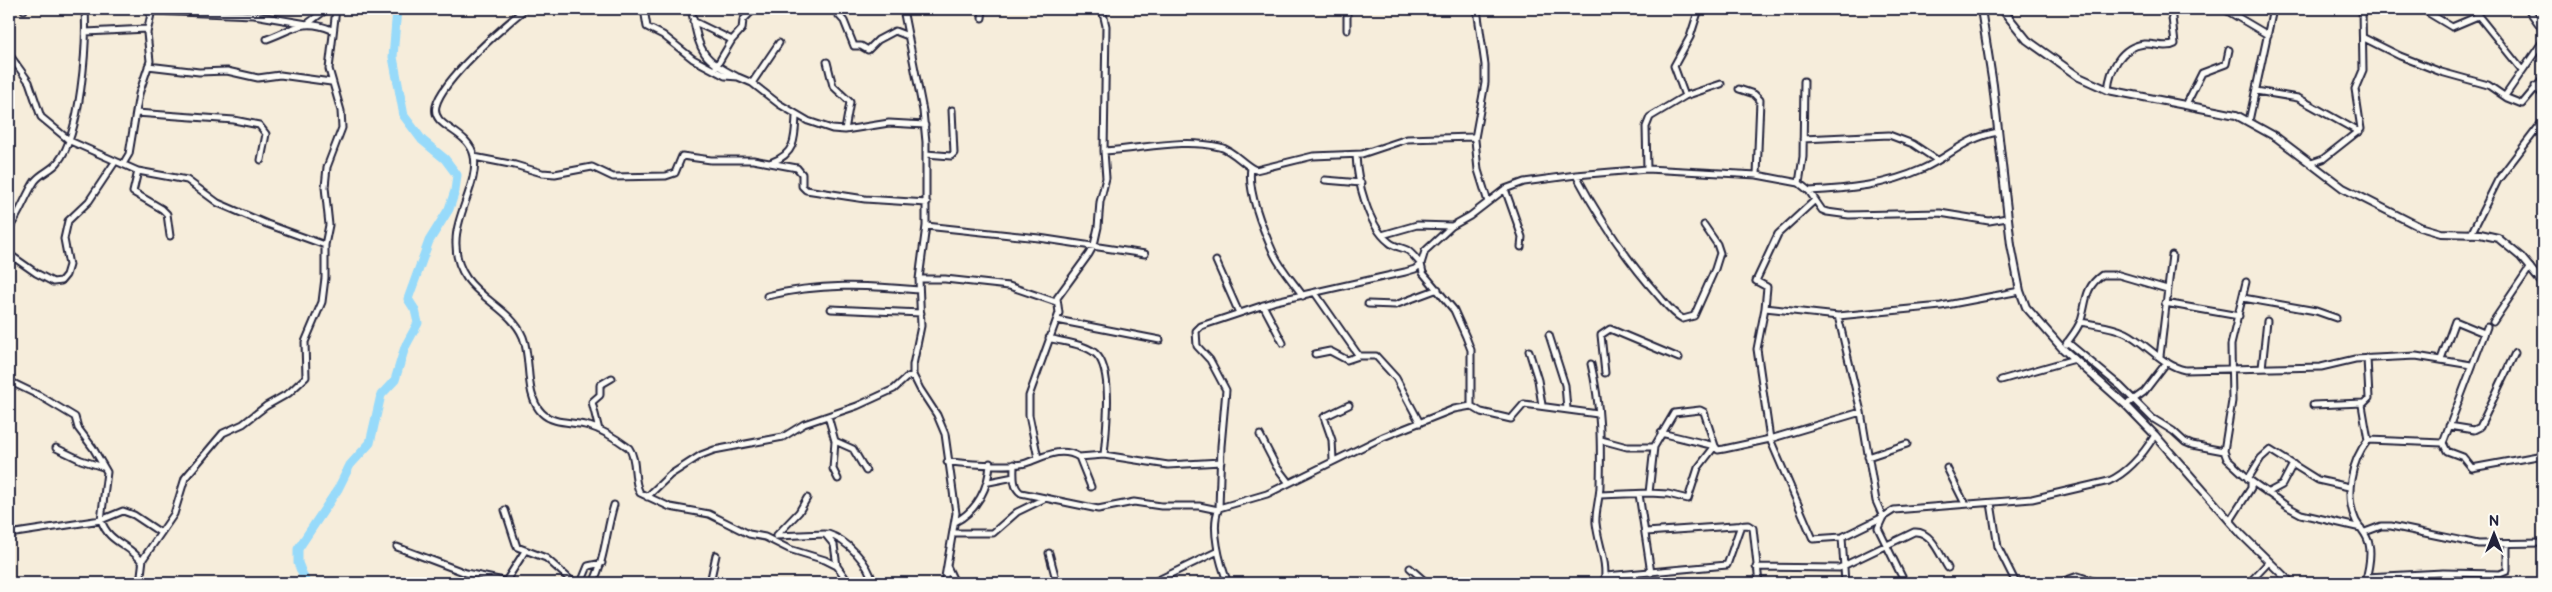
<svg xmlns="http://www.w3.org/2000/svg" width="2552" height="592" font-family="'Balsamiq Sans',sans-serif">
	<style>
		.lines { fill: none; stroke-linecap: round; stroke-linejoin: round }
		.river { stroke: #97dafa; stroke-width: 9 }
		.minor-casing { stroke: #22223b; stroke-width: 9 }
		.tertiary-casing { stroke: #22223b; stroke-width: 10 }
		.minor { stroke: #fdfcf7; stroke-width: 5 }
		.tertiary { stroke: #fdfcf7; stroke-width: 6 }
	</style>
	<rect width="100%" height="100%" fill="#f6eddb"/>
	<filter id="ink" filterUnits="userSpaceOnUse"><feTurbulence type="fractalNoise" baseFrequency=".02" numOctaves="2"/><feDisplacementMap in="SourceGraphic" scale="10" xChannelSelector="R" yChannelSelector="G"/><feConvolveMatrix kernelMatrix="1 2 1 2 8 2 1 2 1" color-interpolation-filters="sRGB"/></filter>
	<g filter="url(#ink)">
		<g class="lines">
			<path class="river" d="M306 583 298 563V549L338 489 350 465 370 443 381 395 395 380 405 347 418 323 415 310 408 299 429 241 449 209 455 191 457 175 445 159 422 140 404 116 393 57 397 9"/>
			<defs>
				<path id="minor" d="M525 9C503 27 442 80 436 106 431 128 468 129 474 156 479 181 456 214 456 241 454 294 508 301 523 337 532 360 524 395 542 413 554 425 574 421 589 426 603 430 617 439 629 448 638 461 632 479 640 493L670 507 709 514 749 534 765 537 789 549 825 560 837 566 849 583
					M644 9 647 27 663 35 693 59 725 76 738 77 752 83 779 104 808 121 832 129 845 130 889 123 925 125
					M691 9C700 47 697 57 736 76
					M833 9 844 21 854 46H861L868 50 878 40 895 31 908 36
					M903 9 923 111 926 142V226L919 279 921 326 913 365V375L920 389 937 415 945 434 956 513 944 583
					M2224 9 2268 35
					M2422 9 2452 27 2478 16
					M2473 9 2522 70
					M2528 9 2543 30
					M24 10V9
					M152 11 254 15 307 24 327 9
					M982 18 983 9
					M693 21 732 40
					M1347 30V9
					M86 32 147 29
					M2364 38 2400 56 2441 72 2488 85 2507 98 2522 104 2543 79
					M267 39C294 29 303 18 332 30
					M9 54 29 82 41 117 70 141 138 171 187 180 218 203 267 224 325 245
					M827 62 833 86 850 102 845 130
					M148 66 199 72 227 71 258 78 280 75 331 82
					M716 67 732 40 742 29 743 20 754 9
					M752 83 779 43
					M2535 86 2543 95
					M1739 89 1754 94 1760 100 1757 175
					M2108 90C2110 70 2120 47 2144 44 2154 43 2166 49 2175 44L2171 9
					M2256 91 2298 98 2359 132
					M1685 96 1674 66 1690 37 1699 9
					M2505 96 2543 41
					M2186 105 2202 73 2226 64 2229 50
					M136 113 234 120 259 125 266 134 261 160
					M2249 121 2273 9
					M1475 138 1485 83V65L1477 9
					M1803 139 1889 135 1913 144 1937 160
					M1104 151C1144 149 1181 138 1220 147 1233 150 1246 167 1256 170L1313 156 1362 154 1407 139 1473 137 1475 140 1478 170 1488 202
					M926 154 951 156 954 153 952 110
					M474 157 515 165 542 173 555 174 592 167 613 177 666 176 675 173 682 156 711 160H753L797 168 802 174V186L806 190 865 199 927 203
					M772 162C796 154 795 137 796 115
					M2311 163 2323 159 2361 129 2355 89 2363 70 2362 9
					M123 164 129 154 139 94 150 61 147 33 152 9
					M1251 168C1247 191 1264 232 1274 254 1281 269 1294 283 1303 296
					M1647 169 1646 127 1650 117 1685 96 1721 84
					M138 171 133 192 162 209 167 214 170 236
					M1576 175C1599 218 1625 258 1658 295 1665 303 1673 314 1683 319L1694 316 1715 269 1720 253 1717 244 1704 225
					M1325 180 1361 183
					M1799 183 1803 157 1804 81
					M1505 189 1522 237 1521 247
					M1809 191C1848 189 1887 185 1922 169 1953 155 1962 139 1998 132
					M1815 200 1778 234 1756 281 1767 287 1765 308 1838 316 1941 306 2020 291
					M926 226 1039 238 1145 254
					M9 228C20 214 25 196 35 181 41 173 52 170 58 162 81 133 87 46 85 9
					M2471 234 2498 180 2543 121
					M1382 235 1417 225 1452 226
					M9 254 36 273 53 282 61 281 66 275 69 265 64 239 68 221 89 201 115 162
					M1216 261 1239 313
					M919 279H945L1009 286 1056 302
					M1315 293 1359 356H1376L1396 378 1420 423
					M767 296C819 283 867 285 919 290
					M2243 298 2316 311 2336 318
					M2165 303 2239 316
					M1368 304 1395 305 1438 289
					M1263 305 1283 343
					M1765 308 1757 349 1770 439 1813 539 1842 537 1883 517 1876 501 1861 412 1838 316
					M831 309 921 313
					M1057 320 1160 340
					M2080 322C2096 325 2112 326 2126 333 2146 343 2163 366 2185 370L2321 367 2355 359 2416 356 2471 365
					M2493 322 2530 267
					M1549 335 1565 385 1567 409
					M1049 338C1062 342 1086 344 1096 354 1114 370 1106 432 1104 455
					M2067 342 2120 386 2152 418 2173 431 2185 442 2192 445 2224 451
					M2066 344C2071 337 2078 329 2081 320 2087 301 2084 288 2102 275H2119L2167 289
					M1529 351 1538 380 1542 405
					M1315 354 1330 351 1347 360 1359 356
					M2160 356 2172 255
					M2367 358 2369 398 2362 405 2368 440
					M2441 359 2455 321 2484 333
					M1591 364C1601 406 1601 443 1600 485 1600 498 1595 511 1596 523 1598 544 1608 562 1604 583
					M2262 368 2267 321
					M1605 373 1601 335 1610 329 1679 358
					M2001 380 2075 359
					M9 381 40 396 75 417 78 428 93 448 107 472 101 520C109 544 129 543 142 562
					M9 400V404
					M2126 405 2144 392 2167 362
					M2313 405 2363 403
					M1471 406 1481 412 1511 419 1524 404 1598 414
					M828 416 835 441 853 449 866 471
					M2449 426 2474 430 2480 427 2515 353
					M599 430 592 402 600 395V385L612 378
					M1661 433 1715 446
					M1260 435 1276 466 1289 483
					M1601 440 1627 447H1654L1674 413 1700 410 1704 412 1715 446 1718 450 1724 449 1770 439 1861 412
					M835 441 833 469 838 479
					M2443 443 2487 327
					M56 448 81 460 103 467
					M1079 457 1104 455 1168 465 1221 462
					M1868 457 1907 444
					M1038 458 1029 415V396L1059 313 1057 298 1089 254 1094 245 1098 227 1100 202 1106 178 1104 151 1106 26 1102 9
					M1333 460 1332 440 1324 417 1349 405
					M947 462C965 463 1011 468 1026 463 1044 457 1060 446 1079 457L1091 487
					M1014 464C1014 474 1012 487 1021 493L1098 509 1134 502 1161 506H1199L1218 510
					M1947 468 1965 504
					M2248 479 2261 458 2270 450 2318 480 2349 487
					M2251 481 2288 507 2301 514 2361 528
					M989 482 1014 477
					M1649 493 1654 447
					M2267 493 2282 485 2293 464
					M1639 494 1651 573
					M1600 495 1649 493 1668 494 1688 499 1698 468 1715 446
					M647 497 670 475 701 455 714 450 783 437 804 424 857 406 894 389 906 378 913 375
					M1991 503 1998 547 2016 583
					M1219 508 1221 446 1226 390 1210 360 1197 346 1196 331 1201 326 1276 301 1405 272 1415 269 1421 264C1417 260 1412 253 1407 250 1401 247 1394 247 1389 242 1368 226 1357 180 1356 155
					M505 510 517 547 546 558 574 583
					M2230 521 2251 488V481L2227 459 2224 451 2232 401 2231 345 2246 282
					M955 522C977 511 989 487 990 463
					M1646 532 1748 525 1753 528 1759 583
					M2365 532 2381 526H2391L2478 544 2543 543
					M954 533H993L1017 512 1046 498
					M9 534 101 520 123 511 134 515 161 533
					M828 534C847 540 869 563 873 583
					M776 536 825 534 834 545 837 566
					M776 536 799 512 807 498
					M1842 537 1845 583
					M397 547 466 573 513 583
					M1049 553 1057 583
					M947 566 955 583
					M1756 567 1839 568 1914 532C1931 530 1940 555 1948 568
					M1410 568 1427 583
					M1606 576 1727 565 1741 525
					M2366 577 2443 573 2500 574 2507 571V544
					M506 581 525 551
					M2017 582 2043 583
					M140 583 143 559 174 514 185 478 223 433 243 424 266 406 289 393 306 377 305 342 322 302 325 278V245L329 225 325 187 327 167 342 128 341 111 329 69 336 9
					M581 583 588 566 602 563
					M593 583C605 559 606 531 614 505
					M703 583 711 578 716 555
					M1152 583 1218 551
					M1228 583C1220 564 1210 527 1219 508L1267 494 1383 437 1454 409 1471 406V350L1466 337 1454 310 1423 273 1421 264 1425 251 1452 226 1470 216 1505 189 1524 182 1576 175 1647 169 1757 175 1799 183 1809 191 1822 210 1827 212 1849 215 1940 213 1989 221 2007 218
					M1905 583 1878 528 1883 517 1894 510 2032 499 2109 481C2129 472 2144 453 2155 435
					M2058 583 2078 576 2099 583
					M2249 583 2268 563
					M2365 583C2368 572 2372 556 2369 544 2367 534 2361 530 2356 521 2344 496 2351 461 2368 440L2443 443 2447 451 2463 457 2472 468 2543 455"/>
				<path id="tertiary" d="M1981 9 1993 85 2011 245 2020 291 2026 307 2062 348 2126 405 2155 435 2242 535 2291 583
					M2002 9 2027 40 2079 77 2108 90 2236 115 2276 137 2343 188 2420 227 2441 233 2480 234 2498 238 2521 257 2543 284"/>
			</defs>
			<use href="#minor" class="minor-casing"/>
			<use href="#tertiary" class="tertiary-casing"/>
			<use href="#minor" class="minor"/>
			<use href="#tertiary" class="tertiary"/>
		</g>
	</g>
	<rect width="2552" height="592" fill="none" stroke="#fdfcf7" stroke-width="30"/>
	<rect x="15" y="15" width="2522" height="562" fill="none" stroke="#22223b" stroke-width="2" filter="url(#ink)"/>
	<g transform="translate(2494 534)" stroke="#fdfcf7" stroke-width="4" paint-order="stroke">
	<path d="M0-4L9 19L0 12L-9 19Z" fill="#22223b"/>
	<text y="-8" font-size="14" font-weight="bold" text-anchor="middle" fill="#22223b">N</text>
	</g>
</svg>
